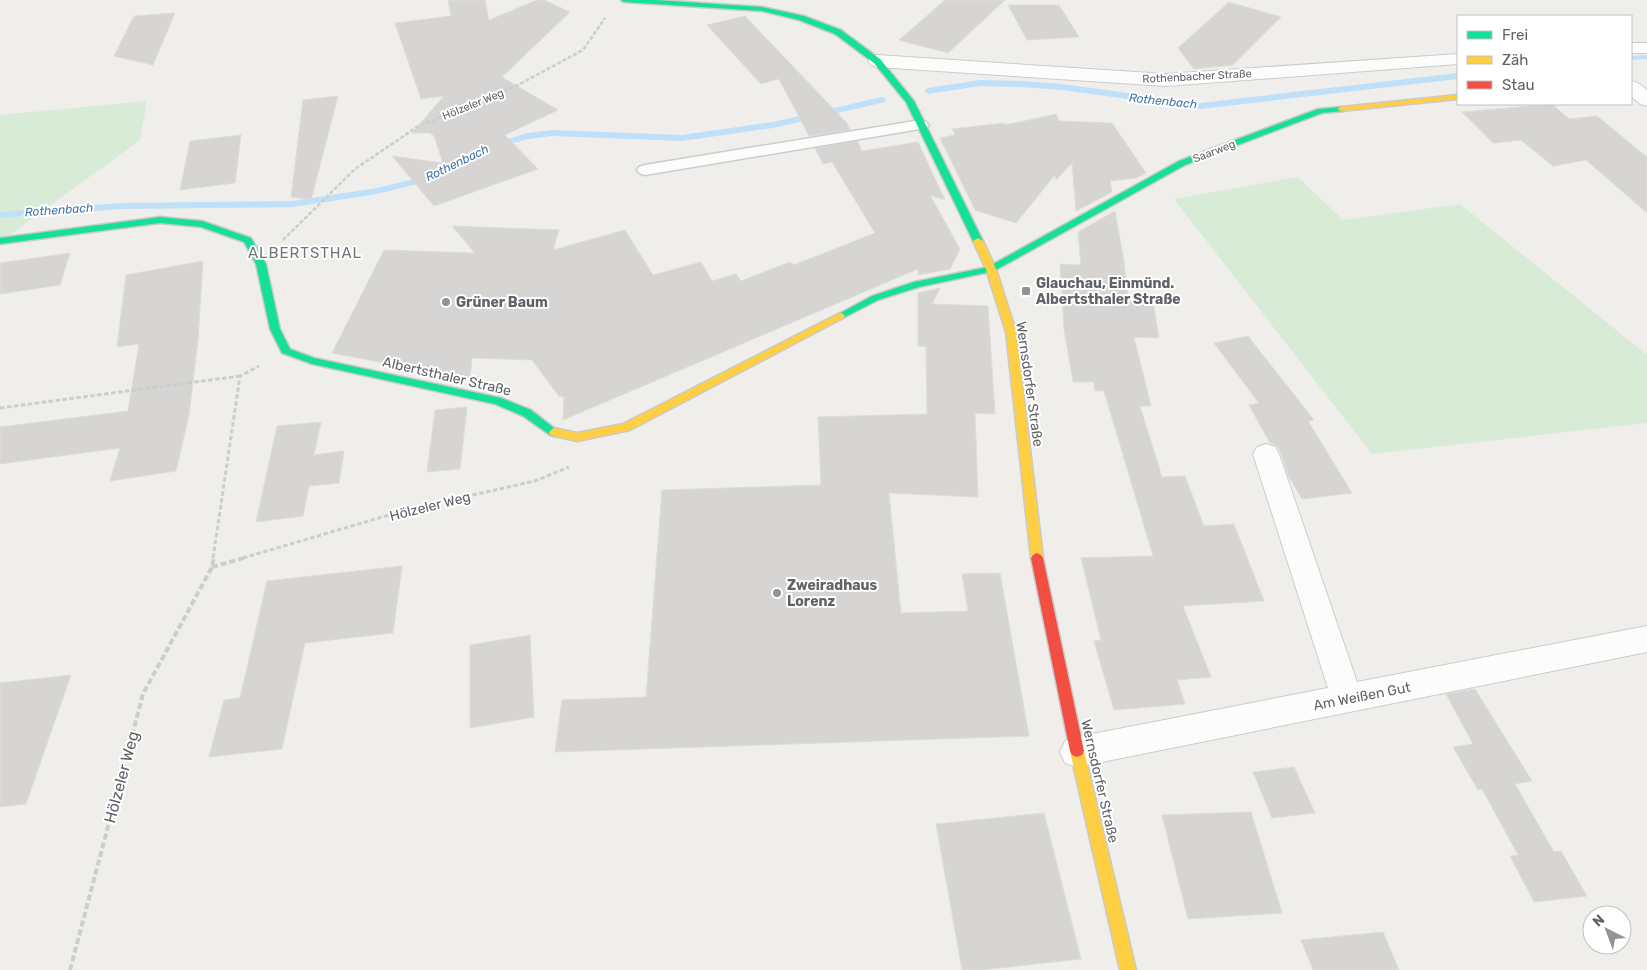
<svg xmlns="http://www.w3.org/2000/svg" width="1647" height="970" font-family="Rubik,sans-serif">
	<style>
		.green { fill: #d8ebd6 }
		.lines { fill: none; stroke-linecap: round; stroke-linejoin: round }
		.stream { fill: #bfe0f9; fill-rule: evenodd }
		.building { fill: #d6d5d3; stroke: #deddd9 }
		.lane-casing { stroke: #cbcccc; stroke-width: 3 }
		.street-casing { stroke: #cbcccc; stroke-width: 2 }
		.fast-casing { stroke: #cacacb; stroke-width: 3 }
		.slow-casing { stroke: #cacacb; stroke-width: 3 }
		.jam-casing { stroke: #cacacb; stroke-width: 3 }
		.path-far2 { stroke: #cacfcc; stroke-width: 2.5; stroke-dasharray: 4 2; stroke-linecap: butt }
		.path-far1 { stroke: #cacfcc; stroke-width: 3; stroke-dasharray: 4.5 2.5; stroke-linecap: butt }
		.path { stroke: #cacfcc; stroke-width: 4; stroke-dasharray: 6 3; stroke-linecap: butt }
		.lane { fill: #fdfcfc; fill-rule: evenodd }
		.street { fill: #fdfcfc; fill-rule: evenodd }
		.fast { fill: #16e098; fill-rule: evenodd }
		.slow { fill: #ffcf43; fill-rule: evenodd }
		.jam { fill: #f24e42; fill-rule: evenodd }
		.poi-dot { fill: #919496; stroke: #fff; stroke-width: 2 }
		.labels { text-anchor: middle; stroke-width: 4; stroke-linejoin: round; paint-order: stroke }
		.far-street-label { font-size: 11px; fill: #5f6368; stroke: #fff }
		.far-water-label { font-size: 12px; font-style: italic; fill: #4174aa; stroke: #fff }
		.poi-label { font-size: 14px; font-weight: bold; fill: #5f6368; stroke: #fff; text-anchor: start }
		.street-label { font-size: 14px; fill: #5f6368; stroke: #fff }
		.neighbourhood-label { font-size: 15px; letter-spacing: 1px; fill: #70757a; stroke: #fff }
		.near-street-label { font-size: 16px; fill: #5f6368; stroke: #fff }
	</style>
	<rect width="100%" height="100%" fill="#efeeea"/>
	<path class="green" d="M147 101 140 140 3 240 0 241V115Z
		M1298 177 1343 220 1460 204 1647 355V423L1372 454 1174 199Z"/>
	<g class="lines">
		<path class="stream" d="M1647 55V59L1631 60V56Z
			M1458 73V79L1200 109 1062 90 1021 87 980 86 928 94 924 91 928 88 980 80 1021 81 1062 84 1200 103Z
			M882 97 885 98V102L773 128 682 141 552 136 528 139 495 148 490 145 527 133 552 130 682 135 773 122Z
			M431 175 434 176V180L377 194 293 207 121 209 0 218V212L121 203 293 201 377 188Z"/>
	</g>
	<path class="building" d="M448 0H485L489 20 537 0H544L570 12 502 77 558 110 505 135 538 169 434 206 392 156 443 163 434 136 430 133H412L444 96 421 99 395 23 451 16Z
		M945 0H1005L948 53 899 40Z
		M1229 2 1281 17 1233 65 1194 69 1178 48Z
		M1008 5H1059L1079 37 1027 40Z
		M175 13 153 65 114 56 134 16Z
		M745 16 846 122 850 130 809 136 779 79 761 84 707 25Z
		M338 96 311 200 291 197 303 100Z
		M1552 104 1569 119 1597 116 1647 157V213L1586 160 1553 166 1521 140 1493 143 1462 112Z
		M1056 114 1059 121 1112 123 1146 173 1136 178 1110 181 1112 192 1076 211 1072 163 1056 180 1055 175 1016 223 975 210 940 138 955 135 952 129 1004 123 1005 125Z
		M241 135 235 183 180 190 190 141Z
		M857 141 862 151 918 142 945 200 930 195 960 249 950 269 918 275V269L563 420 564 397 559 396 532 360 472 358 470 379 332 353 384 250 475 253 452 226 559 230 553 250 625 230 653 275 701 262 712 281 736 274 741 281 790 262 794 265 875 233 832 162 823 164 815 148Z
		M1115 211 1124 261 1128 301 1153 302 1159 338 1134 337 1151 406H1140L1162 477 1185 476 1204 526 1234 524 1264 601 1183 606 1211 677 1177 680 1185 704 1114 710 1094 641 1101 640 1081 558 1153 556 1104 391H1095L1094 382H1073L1064 329 1060 264 1081 265 1078 232Z
		M70 253 60 285 0 294V263Z
		M203 261 198 340 189 415 176 471 110 481 120 448 0 464V427L128 411 139 344 117 347 126 275Z
		M940 288 932 304 988 306 995 414 975 413 978 497 889 493 901 613 968 611 962 574 1000 573 1029 736 555 752 562 700 646 697 662 490 821 485 818 417 927 414 926 347 918 346V293Z
		M1248 336 1314 420 1308 421 1352 493 1302 499 1288 475 1281 453 1277 446 1270 443 1249 405 1259 403 1214 343Z
		M467 407 460 469 427 472 435 410Z
		M321 422 314 455 344 451 339 483 309 486 303 516 256 522 277 426Z
		M402 566 393 633 305 643 282 749 209 757 224 700 240 698 267 581Z
		M530 635 534 717 470 728V645Z
		M71 675 26 804 0 807V683Z
		M1475 689 1532 781 1515 784 1554 852 1561 851 1587 896 1534 902 1510 856 1518 855 1482 789 1478 790 1453 747 1473 744 1446 694Z
		M1294 767 1315 813 1272 818 1253 772Z
		M1251 812 1282 913 1188 919 1162 815Z
		M1044 813 1081 959 982 970H962L936 824Z
		M1383 932 1399 970H1313L1301 940Z"/>
	<g class="lines">
		<defs>
			<path id="lane" d="M921 120 926 122 929 125 926 128 645 175 639 173 637 170 639 167 645 165Z"/>
			<path id="street" d="M1631 43H1647V53H1631Z
				M1458 54V64L1166 86 877 67 871 65 868 61 871 57 877 55 1166 74Z
				M1631 81 1638 83 1647 90V106L1640 104 1631 96Z
				M1266 444 1275 447 1279 454 1357 682 1647 626V652L1077 767 1065 763 1060 752 1065 741 1077 737 1328 688 1253 454 1257 447Z"/>
			<path id="fast" d="M621 0H656L762 7 804 16 841 30 880 59 914 101 983 241 978 244 973 241 906 102 874 63 835 34 799 20 762 11 624 2Z
				M1341 107 1345 109 1344 111 1322 113 1185 165 994 271 919 287 878 300 843 318H837L835 316 872 296 914 282 988 267 1179 161 1318 109Z
				M160 217 202 221 251 238 266 264 280 329 290 349 314 358 501 398 531 410 559 432 554 436 550 435 523 416 495 404 312 364 282 353 270 329 256 264 244 242 201 227 160 223 0 244V238Z"/>
			<path id="slow" d="M1458 95V99L1341 111 1337 109 1341 107Z
				M978 238 983 241 996 269 1016 332 1043 558 1041 561H1033L1031 558 1006 332 986 269 973 241Z
				M840 313 843 314 845 316 843 318 630 430 577 441 550 435 549 432 554 428 577 433 623 424Z
				M1077 745 1082 747 1084 751 1136 970H1120L1070 751 1072 747Z"/>
			<path id="jam" d="M1037 553 1041 555 1043 558 1084 751 1082 755 1077 757 1072 755 1070 751 1031 558 1033 555Z"/>
		</defs>
		<use href="#lane" class="lane-casing"/>
		<use href="#street" class="street-casing"/>
		<use href="#fast" class="fast-casing"/>
		<use href="#slow" class="slow-casing"/>
		<use href="#jam" class="jam-casing"/>
		<path class="path-far2" d="M283 240 355 169 417 127 518 85 583 50 605 18"/>
		<path class="path-far1" d="M0 408 240 376
			M213 558 240 376 259 366
			M243 558 406 510 535 481 569 467"/>
		<path class="path" d="M212 567 247 557
			M70 970 143 694 212 567 214 557"/>
		<use href="#lane" class="lane"/>
		<use href="#street" class="street"/>
		<use href="#fast" class="fast"/>
		<use href="#slow" class="slow"/>
		<use href="#jam" class="jam"/>
	</g>
	<g class="poi-dot">
		<rect x="1021" y="286" width="10" height="10" rx="2.5"/>
		<circle cx="446" cy="302" r="5"/>
		<circle cx="777" cy="593" r="5"/>
	</g>
	<g class="labels">
		<g class="far-street-label">
			<text transform="translate(1197 76) rotate(-3)" y="4">Rothenbacher Straße</text>
			<text transform="translate(473 104) rotate(-22)" y="4">Hölzeler Weg</text>
			<text transform="translate(1214 151) rotate(-21)" y="4">Saarweg</text>
		</g>
		<g class="far-water-label">
			<text transform="translate(1163 101) rotate(6)" y="4">Rothenbach</text>
			<text transform="translate(457 163) rotate(-26)" y="4">Rothenbach</text>
			<text transform="translate(59 210) rotate(-4)" y="4">Rothenbach</text>
		</g>
		<g class="poi-label">
			<text x="1036" y="288">Glauchau, Einmünd.<tspan x="1036" dy="16">Albertsthaler Straße</tspan></text>
			<text x="456" y="307">Grüner Baum</text>
			<text x="787" y="590">Zweiradhaus<tspan x="787" dy="16">Lorenz</tspan></text>
		</g>
		<g class="street-label">
			<text transform="translate(447 376) rotate(13)" y="5">Albertsthaler Straße</text>
			<text transform="translate(1030 384) rotate(82)" y="5">Wernsdorfer Straße</text>
			<text transform="translate(430 506) rotate(-14)" y="5">Hölzeler Weg</text>
			<text transform="translate(1362 696) rotate(-11)" y="5">Am Weißen Gut</text>
			<text transform="translate(1100 781) rotate(77)" y="5">Wernsdorfer Straße</text>
		</g>
		<g class="neighbourhood-label">
			<text x="305" y="258">ALBERTSTHAL</text>
		</g>
		<g class="near-street-label">
			<text transform="translate(121 777) rotate(-75)" y="6">Hölzeler Weg</text>
		</g>
	</g>
	<rect x="1457" y="15" width="175" height="90" fill="#ffffff" stroke="#bfc1c3"/>
	<rect x="1467" y="31" width="25" height="8" fill="#16e098" stroke="#bfc1c3"/>
	<text x="1502" y="40" font-size="15" fill="#5f6368">Frei</text>
	<rect x="1467" y="56" width="25" height="8" fill="#ffcf43" stroke="#bfc1c3"/>
	<text x="1502" y="65" font-size="15" fill="#5f6368">Zäh</text>
	<rect x="1467" y="81" width="25" height="8" fill="#f24e42" stroke="#bfc1c3"/>
	<text x="1502" y="90" font-size="15" fill="#5f6368">Stau</text>
	<g transform="translate(1607 930) rotate(318)"><circle r="24" fill="#ffffff" stroke="#bfc1c3"/>
	<path d="M0-4L9 19L0 12L-9 19Z" fill="#919496"/>
	<text y="-8" font-size="14" font-weight="bold" text-anchor="middle" fill="#5f6368">N</text>
	</g>
</svg>
